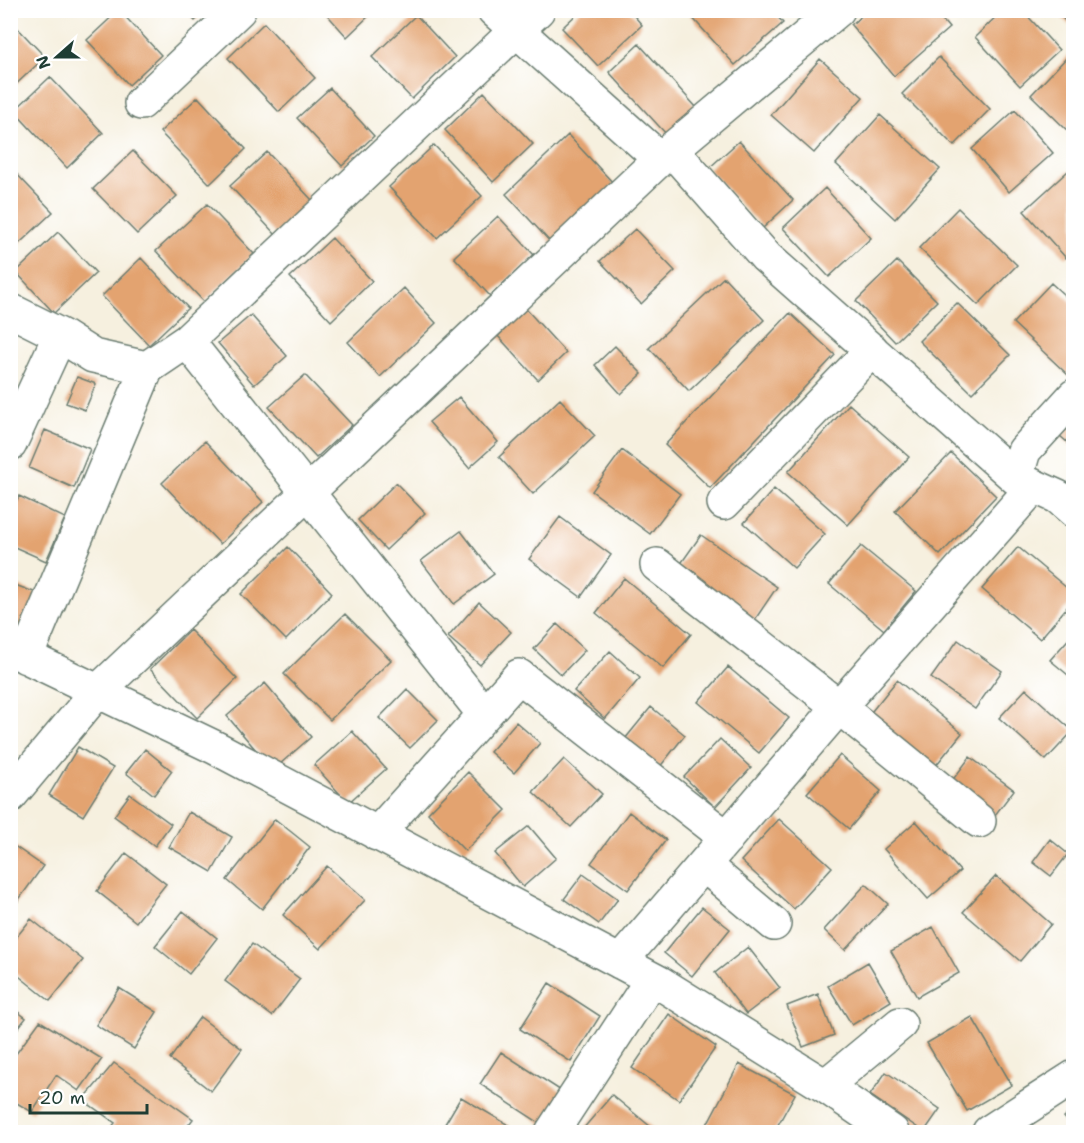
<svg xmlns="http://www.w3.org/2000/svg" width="1084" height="1143" font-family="'Shantell Sans',sans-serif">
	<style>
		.building { fill: #e3a370 }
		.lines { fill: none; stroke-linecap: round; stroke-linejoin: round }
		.minor-casing { stroke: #6a7c70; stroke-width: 36 }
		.minor { stroke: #fff; stroke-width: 33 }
	</style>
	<rect width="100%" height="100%" fill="#fff"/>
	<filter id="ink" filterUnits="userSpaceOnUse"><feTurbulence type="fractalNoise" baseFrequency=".0167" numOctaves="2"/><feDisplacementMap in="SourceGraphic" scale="12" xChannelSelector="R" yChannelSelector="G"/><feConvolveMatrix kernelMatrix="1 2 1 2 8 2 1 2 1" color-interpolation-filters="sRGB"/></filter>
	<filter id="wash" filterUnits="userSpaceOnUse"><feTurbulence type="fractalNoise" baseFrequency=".008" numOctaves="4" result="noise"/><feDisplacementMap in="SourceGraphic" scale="24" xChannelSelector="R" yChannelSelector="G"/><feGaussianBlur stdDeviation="1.35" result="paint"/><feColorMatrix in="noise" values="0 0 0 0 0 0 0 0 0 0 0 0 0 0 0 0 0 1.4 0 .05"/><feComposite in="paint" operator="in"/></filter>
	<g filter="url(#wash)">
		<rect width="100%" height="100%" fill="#f6f0df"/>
		<g id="blocks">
			<path class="building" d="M119 10 161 55 129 85 87 40Z
				M185 10H206L195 21Z
				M323 10H375L347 37Z
				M581 10H629L642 25 598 66 562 28Z
				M695 10H772L783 23 735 65 690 15Z
				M868 10H934L949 28 894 76 851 25Z
				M1003 10H1022L1059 50 1020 86 975 37Z
				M1055 10H1074V20L1069 25Z
				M416 15 455 57 412 99 372 57Z
				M10 20 45 57 10 90Z
				M264 23 315 78 279 112 228 58Z
				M639 44 697 108 668 136 609 72Z
				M1071 53 1074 56V137L1031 95Z
				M939 57 990 109 954 146 902 94Z
				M820 59 863 97 814 153 771 115Z
				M50 77 103 133 67 168 14 111Z
				M330 88 374 136 342 166 297 118Z
				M484 92 533 144 493 182 445 130Z
				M198 97 246 149 210 184 160 132Z
				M1015 110 1053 153 1009 192 972 149Z
				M880 115 940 169 895 219 836 164Z
				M568 135 615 185 553 245 506 194Z
				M739 141 793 200 763 228 708 169Z
				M434 145 482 196 437 238 389 187Z
				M133 151 177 196 137 234 93 189Z
				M267 152 312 200 276 235 230 186Z
				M10 167 53 212 10 252Z
				M1068 171 1074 177V251L1066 258 1024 211Z
				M825 188 871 238 829 277 783 228Z
				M207 204 254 254 204 302 156 251Z
				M958 208 1017 265 978 305 919 248Z
				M498 216 534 255 490 296 454 257Z
				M635 229 675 271 641 304 600 261Z
				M58 232 96 273 54 313 16 272Z
				M332 238 372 281 331 321 290 277Z
				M141 258 188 308 149 345 102 296Z
				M897 261 937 301 895 342 856 301Z
				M724 277 764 320 689 391 649 348Z
				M1051 283 1074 304V369L1068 375 1013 323Z
				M404 288 436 323 380 377 348 342Z
				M957 303 1010 355 972 393 919 341Z
				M526 309 566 353 538 380 498 336Z
				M790 313 835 355 710 488 665 445Z
				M251 315 287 356 254 385 218 343Z
				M615 346 642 374 621 394 595 365Z
				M305 375 352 425 316 458 269 407Z
				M77 377 96 384 85 410 66 403Z
				M459 397 498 442 469 468 429 422Z
				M560 399 595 436 533 494 499 457Z
				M849 404 909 457 848 525 788 472Z
				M1074 422V448L1060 436Z
				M45 430 90 449 74 488 29 468Z
				M205 441 263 502 220 544 162 483Z
				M622 450 680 494 650 534 592 491Z
				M951 453 996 496 940 555 895 511Z
				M396 483 425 513 386 550 358 520Z
				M774 489 825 534 794 568 744 523Z
				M19 496 65 518 46 561 10 545V515Z
				M560 517 611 555 581 597 529 559Z
				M461 531 494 574 454 604 421 561Z
				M701 535 777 587 754 621 677 569Z
				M861 546 916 591 884 630 829 584Z
				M288 547 332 593 286 640 241 594Z
				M1018 547 1074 594V599L1040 639 982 589Z
				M624 578 691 634 663 668 596 613Z
				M10 583 39 594 23 635 10 630Z
				M479 602 511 632 480 665 448 637Z
				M345 614 391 660 330 720 284 674Z
				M557 624 585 650 561 675 534 649Z
				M190 630 237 679 197 718 150 669Z
				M1074 633V680L1050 660Z
				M958 640 1002 671 975 709 931 678Z
				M610 651 640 678 605 719 574 691Z
				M728 667 789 718 759 753 698 702Z
				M897 680 962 733 933 769 868 716Z
				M265 683 311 737 273 770 227 716Z
				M407 689 438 720 410 748 379 718Z
				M1026 689 1073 731 1046 760 999 718Z
				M651 707 685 735 659 768 625 739Z
				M516 722 540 743 514 773 490 752Z
				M352 731 386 769 348 803 314 765Z
				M720 739 751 768 715 807 684 777Z
				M78 747 113 768 83 816 49 795Z
				M145 749 172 771 154 795 126 773Z
				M840 755 881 791 849 829 807 793Z
				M970 757 1014 790 995 815 951 782Z
				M564 759 602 794 571 827 533 792Z
				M468 772 506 810 465 851 428 813Z
				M130 794 171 824 155 846 114 816Z
				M189 812 232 837 212 872 169 847Z
				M629 812 666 840 628 890 591 863Z
				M275 819 310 847 262 909 227 880Z
				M779 819 832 867 794 909 741 861Z
				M916 821 960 871 928 899 884 849Z
				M529 826 556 858 523 887 495 853Z
				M1050 839 1068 854 1051 876 1033 862Z
				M10 843 43 866 10 912Z
				M126 853 166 884 136 922 97 891Z
				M327 866 365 900 320 949 283 915Z
				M583 874 618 899 599 924 564 899Z
				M996 876 1051 924 1020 961 963 912Z
				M866 884 888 904 845 950 824 930Z
				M702 907 730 929 692 976 664 953Z
				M183 911 217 938 189 974 155 946Z
				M31 919 83 960 50 1001 10 969V945Z
				M933 927 959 973 917 997 891 951Z
				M252 944 300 979 272 1016 225 981Z
				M748 947 780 988 746 1014 715 973Z
				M868 962 891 1001 852 1025 828 986Z
				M549 983 600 1016 571 1062 520 1029Z
				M119 988 157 1012 134 1049 96 1025Z
				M818 994 834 1035 803 1047 787 1006Z
				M10 1006 26 1018 10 1038Z
				M669 1014 716 1047 679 1100 632 1068Z
				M200 1017 242 1049 211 1091 170 1059Z
				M972 1017 1012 1085 967 1111 927 1043Z
				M40 1021 102 1059 79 1091 56 1075 32 1112 10 1099V1062Z
				M501 1052 566 1094 544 1126 480 1084Z
				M114 1063 193 1119 183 1132H108L115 1123 83 1100Z
				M739 1064 795 1094 774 1132H703Z
				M886 1072 940 1109 924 1132 870 1095Z
				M612 1095 657 1132H586L582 1130Z
				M461 1097 520 1132H449L442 1129Z
				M1074 1109V1129L1064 1117Z"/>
		</g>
	</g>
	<g filter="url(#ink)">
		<use href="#blocks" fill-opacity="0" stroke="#6a7c70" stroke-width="1.5"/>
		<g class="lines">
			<defs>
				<path id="minor" d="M494 10 660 159
					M141 103 239 10
					M672 150 766 257 1016 478 1058 497 1074 511
					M10 310 60 335 93 356 147 368 187 341 538 10
					M187 341 484 714
					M10 444 60 335
					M1016 478 1024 451 1074 396
					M724 503 872 350
					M657 565 839 707 979 821
					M10 649 216 748 660 983 825 1086 892 1132
					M26 657 147 368
					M10 796 97 692 660 159 838 10
					M377 834 519 676 727 838
					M704 865 774 924
					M620 962 839 707 1034 486
					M825 1086 900 1024
					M552 1132 652 979
					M989 1132 1074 1077"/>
			</defs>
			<use href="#minor" class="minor-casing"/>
			<use href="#minor" class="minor"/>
		</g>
	</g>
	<rect width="1084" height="1143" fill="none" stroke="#fff" stroke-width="36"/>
	<g transform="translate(57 57) rotate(249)" stroke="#ffffff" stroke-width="4.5" paint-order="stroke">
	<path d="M0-4.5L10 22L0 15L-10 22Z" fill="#1f3d34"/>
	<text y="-9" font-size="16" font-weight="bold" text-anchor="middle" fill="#1f3d34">N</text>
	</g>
	<path d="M30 1104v9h117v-9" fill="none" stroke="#1f3d34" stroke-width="3"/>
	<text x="39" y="1104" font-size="18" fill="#1f3d34" stroke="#ffffff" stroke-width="4.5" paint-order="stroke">20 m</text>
</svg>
